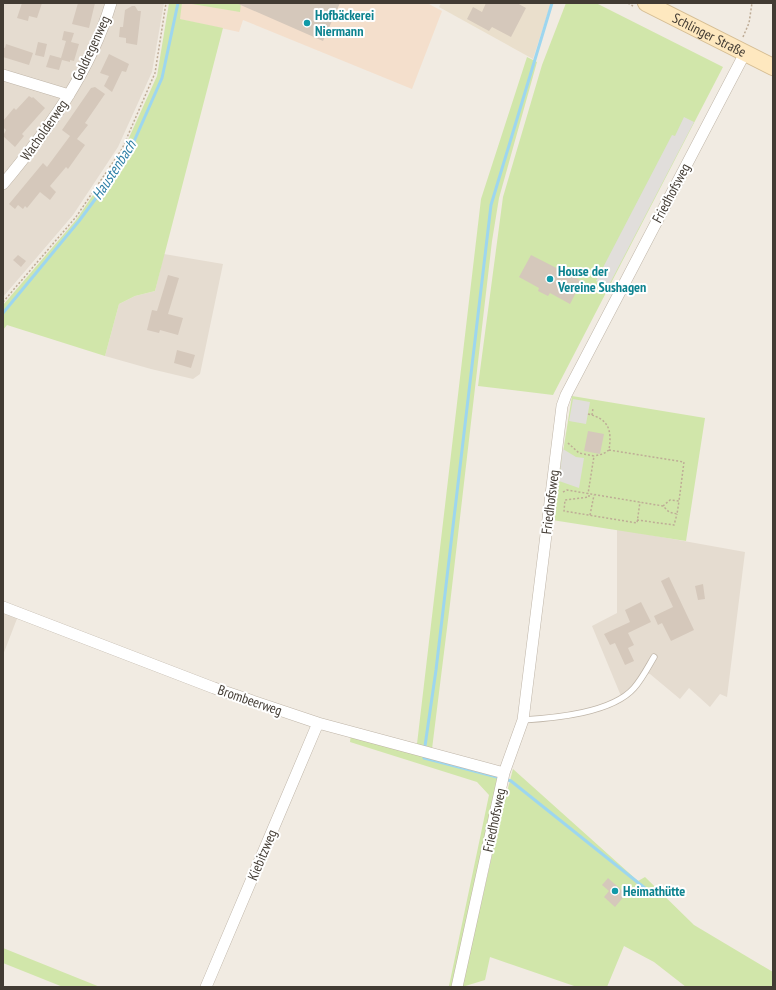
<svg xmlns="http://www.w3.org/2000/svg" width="776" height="990" font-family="'PT Sans Narrow',sans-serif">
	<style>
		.residential { fill: #e5dcd0 }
		.commercial { fill: #f4dfcc }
		.education { fill: #eadfcc }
		.green { fill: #d1e6aa }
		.parking { fill: #e1dedb }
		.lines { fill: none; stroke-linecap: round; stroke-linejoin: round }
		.stream { stroke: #9dd6ef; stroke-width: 3 }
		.building { fill: #d5c8bb }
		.lane-casing { stroke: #bfb5a8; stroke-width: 7 }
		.street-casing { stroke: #bfb5a8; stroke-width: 12 }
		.secondary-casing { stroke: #d5bd93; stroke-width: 18 }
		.path { stroke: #beac96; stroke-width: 1.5; stroke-dasharray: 2 2; stroke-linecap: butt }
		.lane { stroke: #fff; stroke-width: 5.5 }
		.street { stroke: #fff; stroke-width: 11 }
		.secondary { stroke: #fee8bf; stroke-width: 16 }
		.culture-dot { fill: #0f9aa8; stroke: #fff; stroke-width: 1.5 }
		.labels { text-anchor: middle; stroke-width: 4; stroke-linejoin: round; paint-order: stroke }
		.culture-label { font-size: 14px; font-weight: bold; fill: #0d838f; stroke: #fff; text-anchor: start }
		.street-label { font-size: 14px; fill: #423b33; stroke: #fff }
		.water-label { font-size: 15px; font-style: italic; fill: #2c7ea5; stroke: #fff }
	</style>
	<rect width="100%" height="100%" fill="#f1ebe2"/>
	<path class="residential" d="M3 3H164L152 72 118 147 73 215 3 297Z
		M164 254 223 264 200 374 193 379 151 369 105 356 119 304 135 296 155 291Z
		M617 529 745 552 727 697 720 694 710 707 689 688 680 699 650 674 645 673 632 688 621 696 592 626 617 613Z
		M3 610 18 616 3 655Z"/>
	<path class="commercial" d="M182 3H427L442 11 412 89 243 20 239 32 179 19Z"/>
	<path class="education" d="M441 3H551L533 59 439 7Z"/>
	<path class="green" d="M169 3H182L180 19 223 28 155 291 135 296 119 304 105 356 7 325 3 330V305L76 220 123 151 157 76Z
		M186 3H241L240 12Z
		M566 3H596L723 67 553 395 478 386 503 197 542 65Z
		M527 57 537 62 499 198 492 241 450 604 432 749 417 744 481 199Z
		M572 396 705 418 686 541 552 520Z
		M351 734 502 775 455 987 449 986 489 795 477 782 350 742Z
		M513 769 638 881 645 877 694 925 773 972V987H686L654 962 624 946 607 987H577L490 957 485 980 462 987 504 803Z
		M3 948 100 987H63L3 963Z"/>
	<path class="parking" d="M684 117 694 122 608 287 596 281 672 135 675 136Z
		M573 399 590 402 586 424 569 421Z
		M563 449 576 457 584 458 579 488 559 481Z"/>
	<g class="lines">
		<path class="stream" d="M3 313 79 221 128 155 162 78 178 3
			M425 746 436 670 491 205 552 3
			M424 758 497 777
			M508 780 511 781 646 889"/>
	</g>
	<path class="building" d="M22 3H42L37 18 29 16 28 21 17 18Z
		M78 3H95L89 28 72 24Z
		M236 3H340L323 41Z
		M486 3H517L526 8 511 37 492 27 489 31 467 19 473 7 482 12Z
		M132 6H135L138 11H141L137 45 126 43V38L119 37 120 27H123L125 10Z
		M64 31 74 33 71 42 79 44 74 61 70 60V62L62 60 59 70 46 67 50 55 61 58 66 41 62 40Z
		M38 42 47 44 44 57 35 55Z
		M6 44 33 53 29 65 3 57V47L5 48Z
		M109 54 129 64 126 72 122 71 112 92 104 86 109 76 100 73Z
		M95 87 105 94 85 123 88 125 77 139 85 145 68 169 66 167 50 186 56 192 50 200 40 192 27 208 25 206 23 209 18 205 15 209 9 204 43 163 47 167 70 136 62 130 91 88Z
		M29 96 32 98 33 97 45 108 22 134 24 136 15 147 3 136 6 130 3 127V121L14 108 16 110Z
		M18 255 26 261 21 267 13 260Z
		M531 255 582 281 570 304 550 293 548 296 538 291 539 288 519 277Z
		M168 275 179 278 168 314 183 318 178 335 160 330 159 333 147 330 152 310 157 311Z
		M177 350 195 355 191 368 174 363Z
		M588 431 604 434 600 454 584 451Z
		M669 577 694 630 671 641 662 623 658 625 654 616 673 607 661 581Z
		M703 584 705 599 698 600 695 586Z
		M641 602 651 622 628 633 634 645 628 648 634 661 625 665 615 643 610 645 604 634 630 622 625 610Z
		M608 878 626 894 615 907 604 897 609 891 602 885Z"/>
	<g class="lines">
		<defs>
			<path id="lane" d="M523 720C555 718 612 713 634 688 642 679 648 667 654 657"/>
			<path id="street" d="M3 75 69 95
				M3 184C48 130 91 71 111 3
				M3 607 214 688 318 723 504 773
				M206 987 318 723
				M457 987 504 773 523 720 562 406 566 395 745 53"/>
			<g id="secondary">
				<path id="s1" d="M646 3 773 67"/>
			</g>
		</defs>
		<use href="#lane" class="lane-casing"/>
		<use href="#street" class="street-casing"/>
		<use href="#secondary" class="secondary-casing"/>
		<path class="path" d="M628 3 633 6
			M743 37 749 23 752 3
			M3 302 76 217 122 149 155 73 166 3
			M588 414C609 419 612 430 609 450L603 454 594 456
			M592 415 593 408
			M568 443 579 453 594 456 588 494
			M609 450 684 462 679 501
			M563 492 567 490 663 506 669 512 677 514 679 501 670 500 663 506
			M589 495V497L565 500 564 511 637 523 640 502
			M590 515 594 495
			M637 520 674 525 677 514"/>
		<use href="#lane" class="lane"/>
		<use href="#street" class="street"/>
		<use href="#secondary" class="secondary"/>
	</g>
	<g class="culture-dot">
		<circle cx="307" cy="23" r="4"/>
		<circle cx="550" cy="279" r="4"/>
		<circle cx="615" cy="891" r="4"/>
	</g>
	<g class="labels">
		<g class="culture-label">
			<text x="315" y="20">Hofbäckerei<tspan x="315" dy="16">Niermann</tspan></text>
			<text x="558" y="276">House der<tspan x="558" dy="16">Vereine Sushagen</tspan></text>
			<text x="623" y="896">Heimathütte</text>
		</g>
		<g class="street-label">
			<text dy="5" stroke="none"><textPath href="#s1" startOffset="71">Schlinger Straße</textPath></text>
			<text transform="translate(91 48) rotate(-65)" y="5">Goldregenweg</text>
			<text transform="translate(44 130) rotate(-55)" y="5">Wacholderweg</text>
			<text transform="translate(671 193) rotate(-62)" y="5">Friedhofsweg</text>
			<text transform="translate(550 502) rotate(-83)" y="5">Friedhofsweg</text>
			<text transform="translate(250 700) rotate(19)" y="5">Brombeerweg</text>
			<text transform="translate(494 820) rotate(-78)" y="5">Friedhofsweg</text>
			<text transform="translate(262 855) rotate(-67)" y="5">Kiebitzweg</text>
		</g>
		<g class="water-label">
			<text transform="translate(114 170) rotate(-57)" y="5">Haustenbach</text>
		</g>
	</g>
	<rect width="776" height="990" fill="none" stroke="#423b33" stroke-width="8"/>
</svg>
